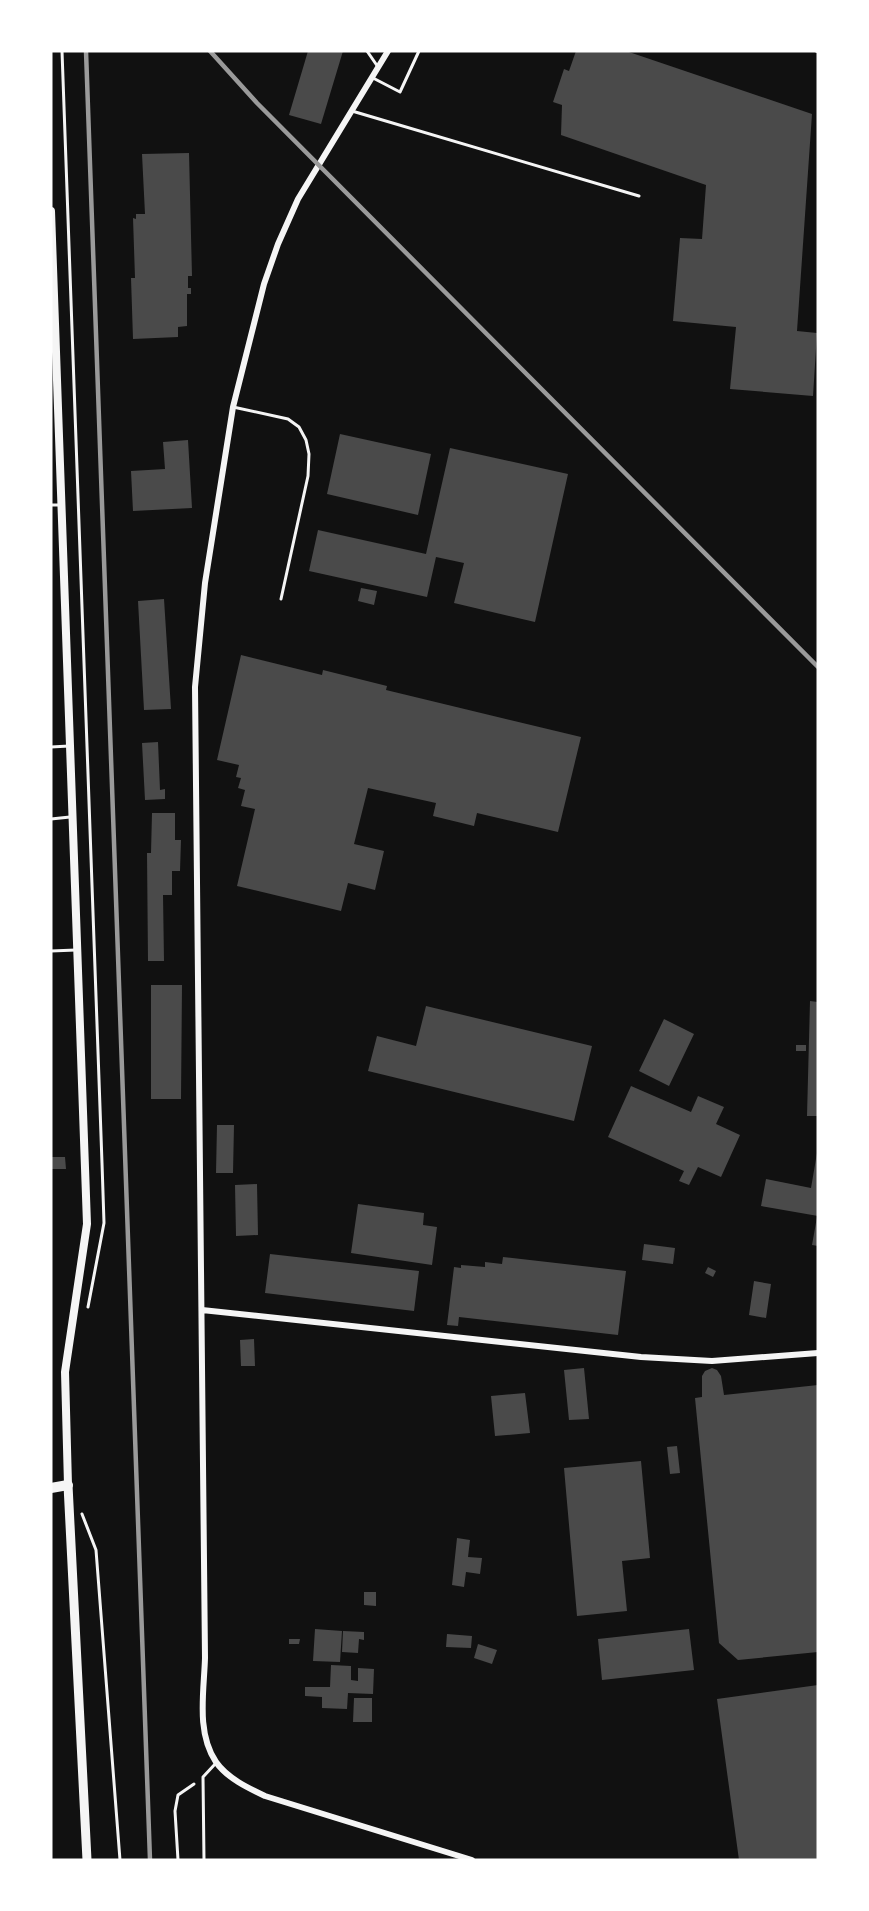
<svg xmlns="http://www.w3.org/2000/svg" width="869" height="1911" font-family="'Space Grotesk',sans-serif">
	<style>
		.building { fill: #4a4a4a }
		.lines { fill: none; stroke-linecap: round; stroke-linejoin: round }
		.path { stroke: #f5f5f5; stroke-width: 3 }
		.service { stroke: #f5f5f5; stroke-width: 3 }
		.minor { stroke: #f5f5f5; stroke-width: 6 }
		.tertiary { stroke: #f5f5f5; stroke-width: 8 }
		.secondary { stroke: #f5f5f5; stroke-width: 9 }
		.trunk { stroke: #f5f5f5; stroke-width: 10 }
		.rail { stroke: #9a9a9a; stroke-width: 4.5 }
	</style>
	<rect width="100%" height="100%" fill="#111"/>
	<path class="building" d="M308 51H343L321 124 289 115Z
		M576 51H626L812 114 797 331 817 333 813 396 730 389 736 327 673 321 680 238 702 239 706 185 561 135 562 105 553 102 564 69 569 71Z
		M189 153 192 276H188V288H191V294H187V326L178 327V337L133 339 131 278H135L133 218 136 219V214H145L142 154Z
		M340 434 431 454 418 515 327 494Z
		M188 440 192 508 133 511 131 471 165 469 163 442Z
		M450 448 568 474 535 622 454 603 464 563 436 557 427 597 309 571 318 530 426 554Z
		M361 588 377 591 374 605 358 601Z
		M164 599 171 709 144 710 138 601Z
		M241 655 322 675 323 670 387 686 386 690 581 737 558 832 477 813 474 826 433 816 436 803 368 788 354 844 384 851 375 890 348 883 341 911 237 886 255 809 241 806 245 790 238 788 241 778 236 777 239 765 217 760Z
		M158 742 160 790 165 789V799L145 800 142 743Z
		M152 813H175V840H181L180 871H172V895H163L164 961H148L147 853H151Z
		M151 985H182L181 1099H151Z
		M810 1001 818 1002V1116H807Z
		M426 1006 592 1046 574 1121 368 1071 377 1036 416 1046Z
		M664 1019 694 1034 669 1086 639 1071Z
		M796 1045H806V1051H796Z
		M631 1086 691 1112 698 1096 724 1107 716 1124 740 1135 721 1177 698 1167 689 1185 679 1181 684 1171 608 1137Z
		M217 1125H234L233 1173H216Z
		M817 1153 818 1216 761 1206 766 1179 811 1188Z
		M51 1157H65L66 1169H51Z
		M257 1184 258 1235 236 1236 235 1185Z
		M358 1204 424 1213 423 1225 437 1227 432 1265 351 1253Z
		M817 1217H818V1246L812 1245Z
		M644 1244 675 1248 673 1264 642 1260Z
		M270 1254 419 1271 414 1311 265 1293Z
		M503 1257 626 1271 618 1335 459 1317 458 1326 447 1325 454 1267 461 1268V1265L485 1267V1262L502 1264Z
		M708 1267 716 1271 713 1277 705 1273Z
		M754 1281 771 1284 766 1318 749 1315Z
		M254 1339 255 1366H241L240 1340Z
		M584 1368 589 1419 569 1420 564 1370Z
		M712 1368 717 1370 721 1376 724 1395 818 1385V1652L738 1660 719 1643 695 1398 702 1397V1376L705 1371Z
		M525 1393 530 1433 495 1436 491 1396Z
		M677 1446 680 1473 670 1474 667 1447Z
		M641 1461 650 1558 622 1561 627 1611 577 1616 564 1468Z
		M457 1538 470 1540 468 1557 482 1558 480 1574 466 1572 464 1587 452 1585Z
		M364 1592H376V1606L364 1605Z
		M315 1629 342 1631 340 1662 313 1661Z
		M689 1629 694 1670 602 1680 598 1639Z
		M343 1631 364 1632V1640L359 1639 358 1653 342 1652Z
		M447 1634 472 1636 471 1648 446 1647Z
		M289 1639H300L299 1644H289Z
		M478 1644 497 1650 492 1664 474 1658Z
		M331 1665 351 1666V1680L358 1681V1668L374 1669 373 1694 348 1693 347 1709 322 1708V1697L305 1696V1687H330Z
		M818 1685V1860H739L717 1699Z
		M354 1698H372V1722H353Z"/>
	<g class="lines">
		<path class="path" d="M62 51 102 1163 104 1223 88 1307
			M82 1514 96 1550 120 1860
			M178 1860 175 1811 178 1795 194 1784"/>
		<path class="service" d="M367 51 378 67
			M816 51 818 52
			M373 78 400 92 419 51
			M352 111 639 196
			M233 407 288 419 299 427 306 440 309 454 308 476 281 599
			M51 505H61
			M51 747 69 746
			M51 819 70 817
			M51 951 76 950
			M204 1860 203 1777 216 1763"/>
		<path class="minor" d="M388 51 298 199 278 244 264 284 233 407 205 583 195 687 205 1658C204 1692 196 1732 216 1762 227 1778 248 1788 265 1796L472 1860
			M202 1310 641 1357 712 1361 818 1353"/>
		<path class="tertiary" d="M51 211 87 1224 65 1372 68 1485"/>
		<path class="secondary" d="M68 1485 87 1860"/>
		<path class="trunk" d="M51 1488 68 1485"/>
		<path class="rail" d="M86 51 150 1860
			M210 51 257 103 818 667"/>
	</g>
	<rect width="869" height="1911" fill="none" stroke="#ffffff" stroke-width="105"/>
</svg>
